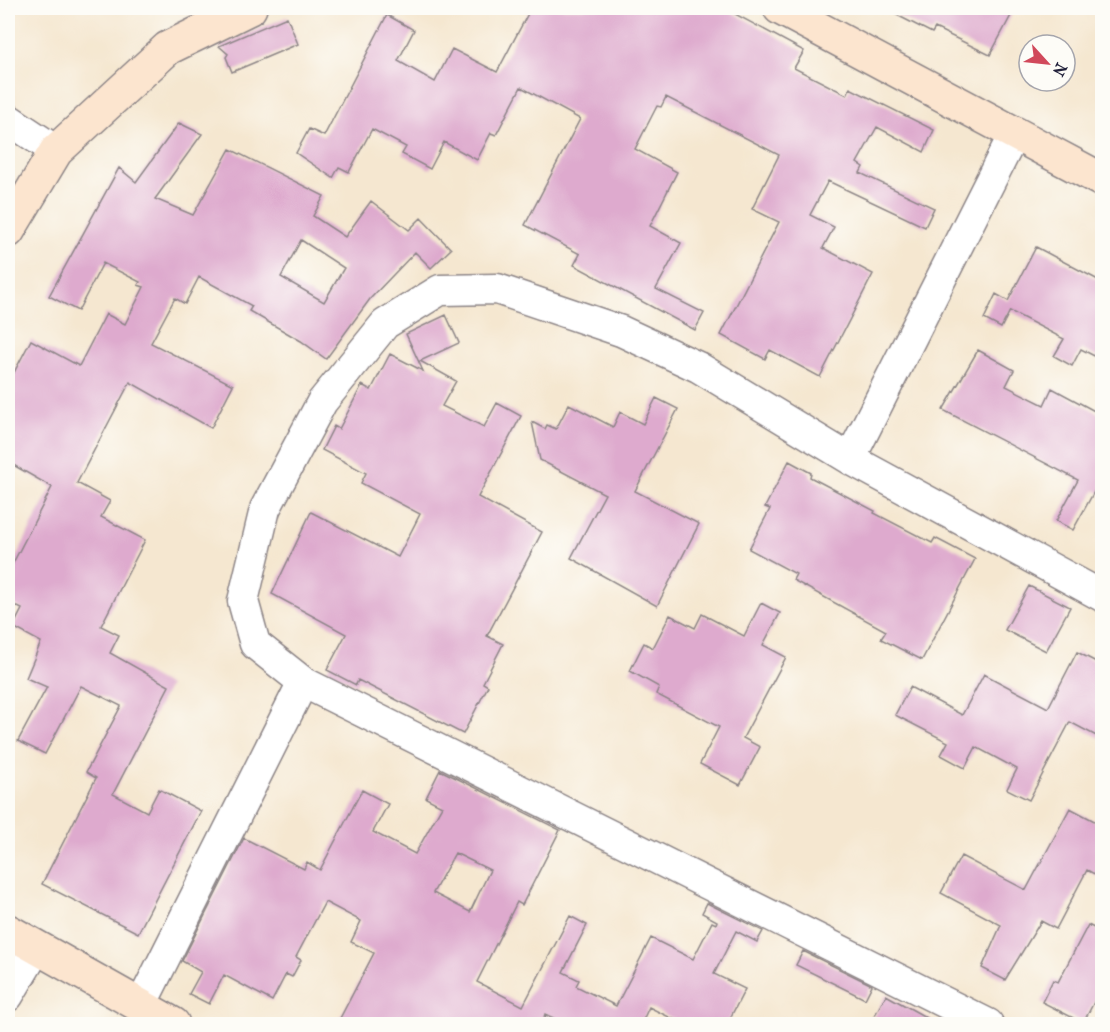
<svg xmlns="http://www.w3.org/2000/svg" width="1110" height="1032" font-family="'IM FELL French Canon',serif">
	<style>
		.building { fill: #deaace; fill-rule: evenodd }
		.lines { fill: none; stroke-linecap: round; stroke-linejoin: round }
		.street-casing { stroke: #8c8486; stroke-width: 33 }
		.secondary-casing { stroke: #8c8486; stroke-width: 36 }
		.street { stroke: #fff; stroke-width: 30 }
		.secondary { stroke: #fce5cf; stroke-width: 33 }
	</style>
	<rect width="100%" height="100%" fill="#fdfcf7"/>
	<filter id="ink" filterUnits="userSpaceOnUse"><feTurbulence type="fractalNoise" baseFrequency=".0167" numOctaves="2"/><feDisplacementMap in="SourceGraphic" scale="12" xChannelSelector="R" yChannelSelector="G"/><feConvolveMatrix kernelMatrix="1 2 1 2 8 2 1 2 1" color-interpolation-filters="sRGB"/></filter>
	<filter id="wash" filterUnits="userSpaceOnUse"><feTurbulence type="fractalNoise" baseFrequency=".008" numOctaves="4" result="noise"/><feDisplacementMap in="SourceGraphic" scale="24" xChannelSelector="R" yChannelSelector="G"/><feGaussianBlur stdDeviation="1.35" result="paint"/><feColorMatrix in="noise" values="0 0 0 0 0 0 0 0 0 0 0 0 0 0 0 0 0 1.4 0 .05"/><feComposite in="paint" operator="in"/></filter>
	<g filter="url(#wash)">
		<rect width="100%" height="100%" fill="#f5e7d0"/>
		<g id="blocks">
			<path class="building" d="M531 8H724L804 51 794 68 847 95 850 88 934 130 924 152 877 127 857 163 863 167 860 173 934 208 925 227 828 181 810 215 834 227 823 248 873 274 820 377 770 350 765 359 721 335 779 222 752 209 779 155 666 97 661 107 657 106 635 149 677 172 650 226 681 243 656 289 704 313 695 330 574 265 580 254 525 225 580 119 521 87 496 135 491 133 477 160 444 142 430 169 402 154 406 147 372 129 349 172 339 167 333 178 296 153 309 129 324 136 387 15 414 30 398 61 435 82 452 49 497 72Z
				M883 8H1015L990 55 935 28 932 33Z
				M287 17 298 44 232 72 226 57 228 54 219 46Z
				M179 123 202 134 155 199 193 215 230 149 324 196 313 216 345 237 371 201 409 230 421 218 451 249 431 268 415 252 370 299 326 359 301 341 249 311 252 306 199 277 185 304 175 298 151 343 233 385 211 428 130 382 77 483 110 501 101 517 145 540 101 626 119 635 110 653 169 686 113 794 147 812 159 789 201 811 138 933 42 884 96 778 86 772 121 706 81 686 45 754 18 741 47 687 26 678 41 642 13 627 22 609 8 602V573L52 487 8 462V384L31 340 79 366 106 314 125 324 144 287 138 285 140 282 103 263 78 311 49 296 119 168 136 182ZM301 240 344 268 324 302 281 277Z
				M1036 247 1102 282V360L1081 349 1072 366 1054 356 1064 339 1010 311 1001 328 984 319 996 294 1008 301Z
				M446 315 459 343 420 361 456 381 442 406 484 427 497 403 521 416 478 497 542 532 487 636 503 644 483 683 488 686 463 734 358 680 356 685 327 670 346 634 272 594 311 512 398 557 420 514 361 483 366 473 322 450 334 426 339 429 362 385 371 390 390 354 423 371 406 334Z
				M978 350 1014 370 1006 386 1044 405 1052 388 1102 415V494L1095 490 1073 530 1056 521 1078 480 943 410Z
				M656 398 678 409 635 491 699 524 657 606 571 558 605 494 540 460 532 422 545 429 547 425 556 429 569 404 613 427 620 412 643 424Z
				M789 461 811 473 810 477 875 511 874 513 932 543 935 538 975 559 922 660 881 639 886 631 793 580 796 574 749 549 770 509 765 507Z
				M1029 586 1070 607 1046 651 1005 630Z
				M761 603 780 613 763 645 786 657 743 738 760 747 740 785 700 764 719 727 656 694 659 687 630 671 644 643 653 648 670 615 695 628 702 614 744 636Z
				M1077 652 1102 665V739L1070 722 1029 800 1007 789 1017 769 976 747 965 768 941 755 948 742 895 715 910 687 962 715 984 674 1048 708Z
				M440 770 560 830 522 905 517 902 477 982 523 1006 570 916 587 925 563 972 579 980 576 986 616 1006 651 938 693 959 712 922 716 924 717 921 702 913 707 903 763 931 757 942 736 931 714 974 745 989 727 1024H683L649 1007 643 1020 652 1024H566L545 1014 544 1017 559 1024H337L374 953 351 942 361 921 325 902 296 957 301 960 292 977 286 974 272 1001 224 975 209 1004 189 994 201 972 182 961 244 838 304 869 307 862 320 870 362 790 388 804 373 832 415 854 442 806 426 798ZM455 853 490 870 470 912 433 893Z
				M1070 808 1102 825V878L1087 870 1056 929 1041 921 1005 980 982 968 1001 925 941 893 961 856 1026 890Z
				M1088 925 1102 932V987L1083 1023 1042 1002 1053 980 1058 982Z
				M803 951 872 985 865 999 796 965Z
				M886 995 938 1024H870Z"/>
		</g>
	</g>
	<g filter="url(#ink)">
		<use href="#blocks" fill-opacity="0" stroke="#8c8486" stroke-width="1.5"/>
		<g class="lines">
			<defs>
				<path id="street" d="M8 119 56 151
					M850 459 1014 134
					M8 996 36 949
					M140 1007 303 682
					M988 1024 303 682 255 644 243 601 265 509 322 402 385 324 440 290 497 289 621 331 698 367 850 459 1102 596"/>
				<path id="secondary" d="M780 8 1102 180
					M8 231 56 151 168 48 250 8
					M8 931 173 1024"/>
			</defs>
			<use href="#street" class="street-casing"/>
			<use href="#secondary" class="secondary-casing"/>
			<use href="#street" class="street"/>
			<use href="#secondary" class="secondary"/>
		</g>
	</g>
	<rect width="1110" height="1032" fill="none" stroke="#fdfcf7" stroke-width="30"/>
	<g transform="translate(1047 63) rotate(117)"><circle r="28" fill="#fdfcf7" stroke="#a5a5ac" stroke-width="1.5"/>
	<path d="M0-4.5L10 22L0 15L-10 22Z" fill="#d1495b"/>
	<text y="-9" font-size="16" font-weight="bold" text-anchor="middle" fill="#22223b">N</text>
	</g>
</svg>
